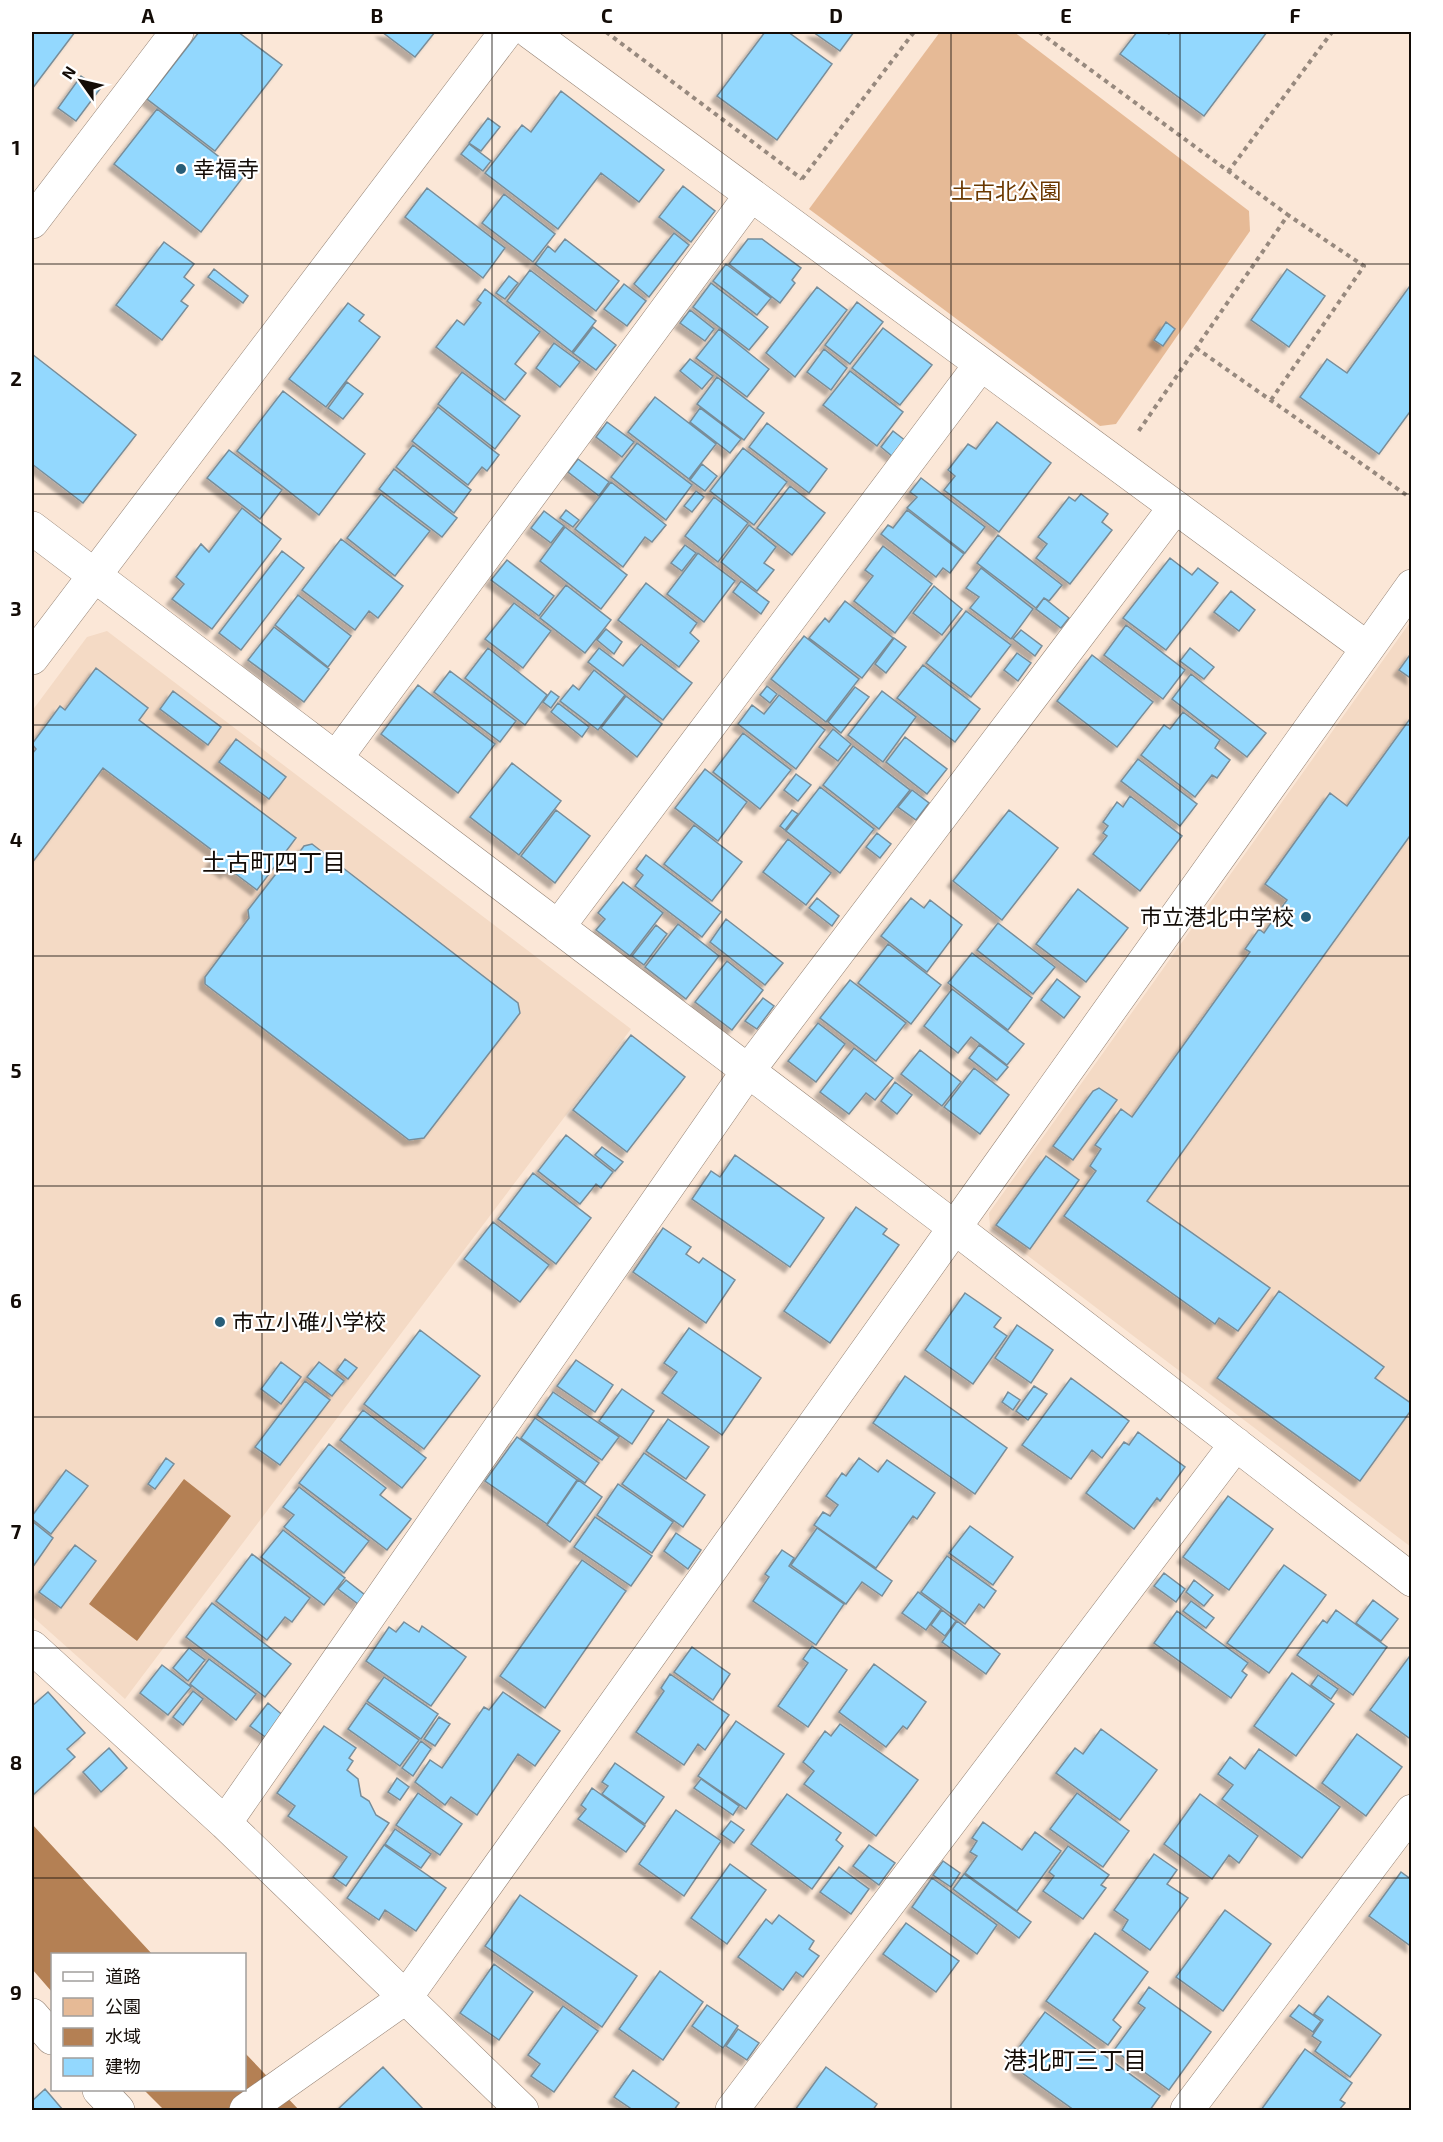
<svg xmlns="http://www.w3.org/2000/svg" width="1443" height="2142" font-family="'Exo 2','Noto Sans JP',sans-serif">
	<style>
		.built { fill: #f4dac5 }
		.green { fill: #e6ba96 }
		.water { fill: #b48054 }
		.building { fill: #93d8fe; stroke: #788d99; stroke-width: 1.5; filter: url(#shadow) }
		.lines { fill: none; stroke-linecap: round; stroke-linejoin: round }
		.minor-casing { stroke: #948274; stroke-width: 34 }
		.path { stroke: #97897e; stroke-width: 4; stroke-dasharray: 4.5 4.5; stroke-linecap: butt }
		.minor { stroke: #fff; stroke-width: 33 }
		.grid { fill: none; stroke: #130c07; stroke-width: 1.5; stroke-opacity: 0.55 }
		.poi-dot { fill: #275d78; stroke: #fff; stroke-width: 2 }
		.labels { text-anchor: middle; stroke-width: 4.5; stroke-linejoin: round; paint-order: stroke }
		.poi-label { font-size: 22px; fill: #130c07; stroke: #fff; text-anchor: start }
		.park-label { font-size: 22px; fill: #6a3800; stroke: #fff }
		.neighbourhood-label { font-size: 24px; fill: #130c07; stroke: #fff }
		.neatline { fill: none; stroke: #130c07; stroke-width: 2 }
		.grid-label { font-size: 20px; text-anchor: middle; font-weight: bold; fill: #130c07 }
	</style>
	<defs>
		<filter id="shadow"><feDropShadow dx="-5.5" dy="5.5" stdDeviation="1.5" flood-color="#0004"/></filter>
	</defs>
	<rect width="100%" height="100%" fill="#fbe7d7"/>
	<path class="built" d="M1411 621V1547L990 1227 989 1213Z
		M107 631 631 1029 125 1699 32 1616V711L87 637Z"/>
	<path class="green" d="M940 32H1014L1249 211 1250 231 1116 424 1100 426 809 209Z"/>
	<path class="water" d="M184 1479 231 1516 137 1641 89 1604Z
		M32 1824 152 1954H52V1992L32 1969Z
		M245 2053 299 2110H164L144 2090H244Z"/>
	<path class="building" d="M32 32H75L32 89Z
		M199 32H238L282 65 215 151 147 99Z
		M382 32H435L415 57Z
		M765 32H788L832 64 777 140 717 96Z
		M813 32H854L840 51Z
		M1137 32H1165L1169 34 1170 32H1267L1204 116 1120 54Z
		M81 76 100 89 76 121 58 108Z
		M561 91 664 170 639 202 601 173 558 229 485 173 522 125 531 132Z
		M157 109 244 176 201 232 114 164Z
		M488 118 500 127 481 151 469 143Z
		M469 144 491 161 483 171 461 154Z
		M683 186 715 211 691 242 659 217Z
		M427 188 505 248 483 278 405 217Z
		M504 194 555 234 533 262 482 223Z
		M674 233 689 245 649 297 634 284Z
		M565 239 619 281 596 311 535 264 548 246 555 252Z
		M748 239H762L801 268 792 280 795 283 780 303 729 264Z
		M164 242 194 264 184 277 194 285 181 301 188 306 162 340 116 305Z
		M726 264 771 298 757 315 713 281Z
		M214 269 248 296 243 303 208 277Z
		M1287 269 1325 296 1289 347 1251 320Z
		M530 270 596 321 572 352 507 301Z
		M509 276 518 283 505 299 496 293Z
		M711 283 768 327 749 350 693 307Z
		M1412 283V409L1379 454 1300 397 1327 359 1347 373Z
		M624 284 646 301 627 326 604 309Z
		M817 287 847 310 795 377 766 353Z
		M485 289 540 332 515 364 526 373 505 400 436 347 457 320 464 325 481 303 477 300Z
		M857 302 883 322 850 364 825 345Z
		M348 303 364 315 359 321 380 337 326 407 289 379Z
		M690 310 714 329 705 341 680 323Z
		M1166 322 1175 329 1163 346 1154 340Z
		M593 327 616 345 596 370 573 353Z
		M883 328 932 365 900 405 852 368Z
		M719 329 769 369 747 397 696 358Z
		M554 343 580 362 560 387 536 368Z
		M824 349 847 368 831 390 807 372Z
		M32 354 136 435 83 503 32 464Z
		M690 359 713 376 702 389 680 371Z
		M850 371 903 412 877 446 823 405Z
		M462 372 520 416 495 449 438 404Z
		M717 377 764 413 744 440 697 404Z
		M347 382 363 394 343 419 328 408Z
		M283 391 365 454 319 515 237 451Z
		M655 397 716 444 689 479 628 432Z
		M438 407 499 455 487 471 482 467 468 485 412 441Z
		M700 408 741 439 730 453 690 422Z
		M607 422 634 442 622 457 596 437Z
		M997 422 1051 463 999 532 944 490 955 476 948 470 968 444 976 449Z
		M767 423 827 469 809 493 749 447Z
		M893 431 906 441 893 457 881 447Z
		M637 443 692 485 666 520 611 477Z
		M413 445 471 490 454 513 396 467Z
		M743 448 787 482 754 525 710 491Z
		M229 450 282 490 260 519 207 478Z
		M578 459 609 482 599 496 568 472Z
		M702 464 717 476 705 491 690 480Z
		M394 469 457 518 442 537 379 489Z
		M921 478 985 527 965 553 907 508 917 497 910 492Z
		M611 482 666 525 652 542 645 537 623 567 575 529Z
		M790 486 825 513 792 555 757 528Z
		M696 491 704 497 692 512 684 506Z
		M381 494 430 531 395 576 347 538Z
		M1081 494 1108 514 1102 522 1112 530 1070 584 1036 558 1047 544 1038 537 1069 497 1075 501Z
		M714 497 748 523 718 562 685 536Z
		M242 508 281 539 212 629 172 599 184 584 176 577 201 544 209 552Z
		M566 510 579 520 573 527 560 518Z
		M907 510 964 554 950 573 943 568 936 577 881 534 888 525 893 528Z
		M544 511 564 526 551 543 531 528Z
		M749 525 776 547 764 563 774 570 757 591 721 562Z
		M565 527 627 575 601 609 540 561Z
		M998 535 1062 585 1049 601 1044 598 1036 608 977 563Z
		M341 539 403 586 378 618 369 611 355 630 302 590Z
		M685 545 696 553 682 571 671 563Z
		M883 546 932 584 895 633 854 601 873 576 865 570Z
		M282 551 304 568 241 650 219 633Z
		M698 553 735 581 704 622 667 594Z
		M1170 558 1192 575 1198 568 1218 583 1166 650 1123 618Z
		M507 560 554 596 539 616 491 580Z
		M981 568 1033 609 1011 639 970 608 979 597 966 588Z
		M741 581 769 602 761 614 733 592Z
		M646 583 697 623 690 633 699 641 679 667 618 620Z
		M566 585 611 620 585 653 540 618Z
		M934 586 962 609 942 635 913 613Z
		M1231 591 1255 610 1239 631 1214 612Z
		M298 595 351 636 328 667 275 625Z
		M1044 598 1069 618 1061 628 1036 609Z
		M845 601 893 638 862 678 809 638 825 618 829 622Z
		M514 603 551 631 523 668 485 639Z
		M966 611 1011 645 971 697 926 663Z
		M1126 625 1185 670 1163 699 1104 655Z
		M274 627 329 669 304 702 248 660Z
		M606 629 622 642 614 654 597 640Z
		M1021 630 1042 646 1035 656 1013 639Z
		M804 636 859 679 826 722 771 679Z
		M894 638 906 647 886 673 875 664Z
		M641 644 692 683 663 720 588 662 599 648 623 666Z
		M488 648 547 695 525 725 465 678Z
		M1190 648 1214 667 1204 679 1180 661Z
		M1412 652V679L1399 670Z
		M1017 653 1031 663 1018 681 1004 670Z
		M1092 655 1153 702 1117 747 1057 701Z
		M923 665 980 709 955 742 897 698Z
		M96 668 148 708 139 720 296 838 257 890 229 869 226 873 211 862 217 854 103 768 32 863V754L36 749 32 744 60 706 65 710Z
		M594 670 625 695 598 730 560 701 573 685 579 690Z
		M450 671 516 721 500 742 434 692Z
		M1191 674 1266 733 1247 757 1172 699Z
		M418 685 495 744 458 793 381 734Z
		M767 686 777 694 770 703 760 695Z
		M855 687 869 697 841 733 828 722Z
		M173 691 221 727 208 745 160 709Z
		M551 691 559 697 551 708 543 702Z
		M882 691 916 717 883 762 848 735Z
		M779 695 825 730 796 769 738 724 752 705 764 714Z
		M626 696 662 724 637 757 601 728Z
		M558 703 589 727 582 737 551 712Z
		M1183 712 1220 740 1215 748 1230 760 1217 778 1212 775 1195 797 1141 755 1164 725 1170 729Z
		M1412 716V833L1147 1201 1270 1288 1238 1331 1219 1318 1215 1324 1064 1216 1096 1171 1090 1166 1101 1149 1095 1145 1121 1109 1132 1117 1250 952 1245 949 1259 929 1264 933 1287 900 1265 884 1330 793 1347 806Z
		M833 729 851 744 838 761 819 747Z
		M743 733 791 770 760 809 713 772Z
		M905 737 947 769 927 794 886 762Z
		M236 739 286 777 269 799 219 762Z
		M853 746 910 790 879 829 823 785Z
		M1138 759 1197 804 1180 826 1121 781Z
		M512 763 561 801 519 855 470 817Z
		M705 769 747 802 718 841 675 808Z
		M796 774 811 785 798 801 784 790Z
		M820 787 874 829 840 873 786 831Z
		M912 790 929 803 916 820 898 807Z
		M1130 796 1182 836 1140 891 1093 854 1107 836 1103 833 1108 826 1103 822 1117 802 1123 807Z
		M556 810 590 836 555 883 521 856Z
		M792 810 798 814 785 830 780 826Z
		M1009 810 1058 848 1002 920 953 881Z
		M694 825 742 862 712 901 664 864Z
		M877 833 891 844 880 858 866 847Z
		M788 839 831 873 806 905 763 872Z
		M312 844 518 1003 520 1013 424 1138 409 1140 205 984V977L249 918 248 910 289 857 293 861 304 846Z
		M646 855 721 912 702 937 635 886 643 875 636 869Z
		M623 882 663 913 630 956 596 930 605 919 598 913Z
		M1078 889 1128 928 1086 982 1036 944Z
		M817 898 839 916 832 926 809 908Z
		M911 898 924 908 930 900 962 925 927 972 881 936Z
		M726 919 783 963 765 985 710 942Z
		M998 923 1055 967 1033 994 977 950Z
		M678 924 719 956 686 999 645 967Z
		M656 925 667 934 644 965 632 956Z
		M888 944 941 985 911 1024 858 983Z
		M972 953 1032 998 1008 1030 948 983Z
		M727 961 763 990 732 1030 695 1002Z
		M1057 979 1080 997 1064 1018 1041 1000Z
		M850 980 906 1023 876 1061 820 1018Z
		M952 989 1024 1044 1007 1065 971 1037 958 1053 924 1026Z
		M763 998 774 1006 757 1029 745 1021Z
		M818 1023 845 1044 816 1082 788 1061Z
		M631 1035 685 1077 627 1152 573 1110Z
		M979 1045 1008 1067 997 1080 969 1058Z
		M854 1048 893 1078 875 1100 866 1093 849 1114 820 1092Z
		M920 1050 961 1082 942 1106 901 1074Z
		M974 1068 1009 1095 980 1134 944 1107Z
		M895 1082 912 1095 897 1114 881 1101Z
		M1099 1088 1117 1100 1073 1160 1053 1146 1093 1091Z
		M566 1135 613 1172 601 1188 596 1184 580 1204 538 1171Z
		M602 1147 623 1162 615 1171 595 1155Z
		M735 1155 824 1218 790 1267 692 1199 711 1171 720 1177Z
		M1046 1156 1079 1180 1030 1249 996 1225Z
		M533 1173 591 1218 556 1264 498 1219Z
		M856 1207 887 1229 883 1234 899 1245 830 1343 784 1311Z
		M493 1222 549 1265 520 1302 464 1259Z
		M663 1228 691 1247 686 1254 699 1263 703 1258 735 1280 706 1323 633 1272Z
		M1279 1291 1384 1367 1375 1378 1412 1404V1409L1360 1481 1217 1378Z
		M965 1293 1001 1318 994 1327 1007 1336 973 1384 925 1350Z
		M1017 1325 1053 1350 1031 1383 995 1358Z
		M689 1328 761 1378 722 1435 662 1393 677 1372 664 1363Z
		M420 1330 480 1376 424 1449 364 1404Z
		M345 1359 357 1368 348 1379 337 1370Z
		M576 1360 613 1385 595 1412 557 1386Z
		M281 1362 301 1377 281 1404 261 1389Z
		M319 1362 344 1381 332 1396 307 1377Z
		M905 1376 1007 1448 975 1494 873 1423Z
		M1071 1378 1129 1421 1102 1458 1092 1450 1071 1479 1022 1445Z
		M305 1381 330 1400 280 1465 255 1447Z
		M1034 1386 1047 1394 1028 1420 1016 1411Z
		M622 1389 654 1411 632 1444 599 1421Z
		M553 1392 619 1437 602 1460 537 1415Z
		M1008 1392 1020 1400 1013 1410 1002 1402Z
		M363 1410 426 1458 402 1488 340 1440Z
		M535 1418 599 1463 585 1483 521 1438Z
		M668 1419 709 1447 686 1479 646 1451Z
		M1138 1432 1185 1467 1160 1501 1157 1498 1134 1529 1086 1493 1124 1442 1129 1445Z
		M517 1437 577 1480 547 1524 485 1481Z
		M329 1444 386 1488 380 1495 411 1519 387 1550 299 1483Z
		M644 1453 705 1495 683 1527 622 1484Z
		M166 1458 174 1464 155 1489 148 1484Z
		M859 1458 878 1472 887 1460 935 1493 917 1519 913 1516 876 1568 814 1525 823 1512 830 1516 838 1505 826 1496 842 1473 846 1476Z
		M66 1470 88 1486 51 1534 32 1519V1516Z
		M578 1480 602 1497 570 1542 547 1525Z
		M618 1484 673 1522 652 1553 597 1515Z
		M299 1487 369 1541 344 1573 284 1527 294 1515 283 1507Z
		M1228 1496 1273 1529 1229 1590 1183 1557Z
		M595 1517 652 1556 631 1586 574 1547Z
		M32 1521 53 1538 32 1568Z
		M970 1526 1013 1557 993 1585 949 1553Z
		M817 1528 892 1581 882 1596 862 1582 846 1604 791 1565Z
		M283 1530 345 1578 324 1605 261 1557Z
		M676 1533 701 1550 688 1569 664 1551Z
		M75 1545 96 1561 61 1608 39 1592Z
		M782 1550 794 1558 789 1566 844 1604 816 1645 753 1601 769 1577 765 1574Z
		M252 1554 310 1598 292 1622 285 1617 267 1640 216 1601Z
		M947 1556 996 1591 984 1608 979 1604 965 1624 921 1592Z
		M582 1560 626 1591 545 1708 500 1676Z
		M1284 1565 1326 1595 1269 1673 1227 1643Z
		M1164 1573 1185 1589 1176 1602 1154 1586Z
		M346 1580 365 1595 358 1604 338 1589Z
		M1194 1580 1213 1595 1204 1606 1186 1592Z
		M918 1592 941 1609 926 1630 902 1613Z
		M1373 1600 1398 1619 1381 1641 1356 1623Z
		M1191 1601 1214 1618 1206 1628 1183 1611Z
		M212 1603 291 1664 265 1697 186 1637Z
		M942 1610 956 1621 945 1636 931 1625Z
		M1336 1610 1387 1647 1353 1695 1297 1655 1323 1620 1327 1623Z
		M1177 1611 1248 1663 1242 1671 1247 1675 1231 1698 1154 1643Z
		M957 1621 1000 1654 986 1674 942 1642Z
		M404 1622 419 1632 422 1626 466 1657 431 1706 366 1661 389 1627 396 1632Z
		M812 1646 847 1670 808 1727 778 1706 808 1663 803 1659Z
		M692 1647 730 1674 713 1700 674 1672Z
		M189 1648 205 1660 188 1681 173 1668Z
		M1412 1653V1740L1370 1710Z
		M209 1659 256 1694 236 1720 190 1684Z
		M874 1664 926 1702 907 1729 903 1726 886 1747 839 1712Z
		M162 1665 191 1687 168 1715 140 1693Z
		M1292 1673 1334 1704 1296 1756 1254 1726Z
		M670 1674 729 1715 705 1750 698 1744 684 1765 636 1732 664 1691 661 1688Z
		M1318 1675 1338 1689 1331 1699 1311 1685Z
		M384 1677 438 1714 421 1739 367 1701Z
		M193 1691 203 1699 183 1725 173 1717Z
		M48 1692 85 1733 67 1749 75 1757 33 1795 32 1793V1706Z
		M503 1692 560 1731 535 1766 518 1754 477 1815 451 1797 445 1805 415 1782 430 1760 442 1768 484 1707 489 1710Z
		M268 1703 285 1717 268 1739 250 1726Z
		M366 1703 419 1740 400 1766 348 1729Z
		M439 1717 450 1724 435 1746 424 1739Z
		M736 1721 784 1754 746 1809 698 1776Z
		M840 1724 918 1780 876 1836 804 1784 814 1771 803 1762 825 1731 831 1736Z
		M324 1726 356 1748 349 1758 353 1761 347 1770 358 1779 361 1796 369 1801 376 1815 389 1823 346 1886 333 1877 347 1857 288 1816 295 1806 277 1793Z
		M1101 1729 1157 1770 1120 1820 1056 1773 1075 1748 1083 1754Z
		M1357 1734 1402 1767 1366 1816 1322 1783Z
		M421 1741 431 1749 413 1776 402 1768Z
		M109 1748 127 1768 101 1792 83 1772Z
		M1259 1749 1340 1807 1302 1858 1222 1799 1233 1785 1218 1774 1230 1757 1245 1769Z
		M615 1763 664 1797 645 1824 602 1794 608 1786 602 1782Z
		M397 1778 409 1787 400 1800 388 1792Z
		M701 1779 739 1806 733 1815 694 1788Z
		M592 1788 645 1826 626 1852 578 1819 586 1809 581 1805Z
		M418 1793 462 1824 440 1855 396 1825Z
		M1077 1793 1129 1831 1103 1867 1050 1829Z
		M787 1794 841 1833 836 1840 843 1846 812 1889 751 1844Z
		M1200 1794 1258 1836 1239 1863 1229 1855 1212 1879 1164 1844Z
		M676 1810 721 1841 684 1896 639 1864Z
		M731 1821 744 1830 734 1843 721 1834Z
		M983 1822 1022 1850 1035 1832 1061 1851 1017 1911 965 1873 977 1856 970 1852 977 1841 972 1838Z
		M395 1829 431 1854 421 1868 385 1844Z
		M384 1845 446 1888 416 1931 385 1910 379 1920 347 1898Z
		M869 1845 895 1863 879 1885 853 1866Z
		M1068 1846 1109 1875 1101 1885 1106 1888 1083 1919 1043 1891 1054 1876 1049 1872Z
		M1154 1854 1177 1870 1167 1884 1188 1898 1150 1950 1122 1930 1128 1920 1114 1910Z
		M943 1861 960 1873 951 1887 933 1875Z
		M730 1864 766 1890 727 1944 691 1918Z
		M839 1867 869 1889 851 1914 820 1892Z
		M1401 1872 1412 1880V1947L1369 1916Z
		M964 1874 1031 1922 1019 1938 953 1889Z
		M932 1878 997 1925 977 1954 912 1907Z
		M520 1895 637 1976 602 2027 485 1946Z
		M1225 1910 1271 1944 1223 2011 1176 1977Z
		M779 1915 814 1941 809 1949 819 1956 803 1977 796 1972 783 1990 738 1957 766 1919 772 1924Z
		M906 1923 959 1961 936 1992 883 1954Z
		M1095 1933 1148 1972 1113 2020 1121 2027 1108 2045 1046 2001Z
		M494 1964 533 1992 499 2040 460 2013Z
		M660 1971 703 2002 663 2060 619 2029Z
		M1149 1987 1211 2032 1169 2090 1114 2050 1145 2008 1138 2003Z
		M1328 1996 1381 2035 1350 2077 1315 2051 1321 2042 1312 2036 1323 2020 1314 2014Z
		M707 2005 738 2026 723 2048 692 2026Z
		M1299 2005 1321 2021 1313 2032 1290 2016Z
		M563 2006 598 2031 554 2092 531 2076 540 2064 528 2055Z
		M1045 2012 1160 2096 1150 2110H1074L1018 2070 1014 2054Z
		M738 2029 759 2043 747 2060 726 2046Z
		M1305 2049 1352 2083 1340 2100 1345 2103 1339 2110H1261Z
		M383 2067 424 2110H337Z
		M826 2067 877 2104 873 2110H795Z
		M633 2070 679 2103 674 2110H633L614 2097Z
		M45 2089 63 2110H32V2101Z"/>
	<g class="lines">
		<defs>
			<path id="minor" d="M530 32 1367 648
				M32 222 177 32
				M32 528 954 1227 1412 1580
				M32 658 506 32
				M336 758 751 195
				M558 927 981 364
				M32 1647 225 1823 522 2110
				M225 1823 748 1071 1175 507
				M32 2015 52 2038
				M99 2090 118 2110
				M246 2110 406 1997 1412 586
				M732 2110 1236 1444
				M1187 2110 1412 1811"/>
		</defs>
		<use href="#minor" class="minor-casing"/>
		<path class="path" d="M606 32 802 179
			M1039 32 1288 215 1138 432
			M1228 172 1332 32
			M802 179 914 32
			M1196 348 1412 499
			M1271 400 1364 266 1288 215"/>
		<use href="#minor" class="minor"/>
	</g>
	<path class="grid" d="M262 32V2110M492 32V2110M722 32V2110M951 32V2110M1180 32V2110M32 264H1412M32 494H1412M32 725H1412M32 956H1412M32 1186H1412M32 1417H1412M32 1648H1412M32 1878H1412"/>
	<g class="poi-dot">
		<circle cx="181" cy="169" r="6"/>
		<circle cx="1306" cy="917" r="6"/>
		<circle cx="220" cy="1322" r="6"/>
	</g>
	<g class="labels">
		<g class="poi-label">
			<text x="193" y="177">幸福寺</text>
			<text x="1294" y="925" text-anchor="end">市立港北中学校</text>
			<text x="232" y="1330">市立小碓小学校</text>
		</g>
		<g class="park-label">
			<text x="1006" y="199">土古北公園</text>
		</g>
		<g class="neighbourhood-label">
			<text x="274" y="871">土古町四丁目</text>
			<text x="1075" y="2069">港北町三丁目</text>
		</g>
	</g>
	<rect width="1443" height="2142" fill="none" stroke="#ffffff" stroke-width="66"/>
	<rect x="51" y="1953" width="195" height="138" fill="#ffffff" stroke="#a19e9c" stroke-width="1.5"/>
	<rect x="63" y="1972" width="30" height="9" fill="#ffffff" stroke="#a19e9c" stroke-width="1.5"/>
	<text x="105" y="1983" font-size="18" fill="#130c07">道路</text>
	<rect x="63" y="1998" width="30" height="18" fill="#e6ba96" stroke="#a19e9c" stroke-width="1.5"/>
	<text x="105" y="2013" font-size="18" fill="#130c07">公園</text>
	<rect x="63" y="2028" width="30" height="18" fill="#b48054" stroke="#a19e9c" stroke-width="1.5"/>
	<text x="105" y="2043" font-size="18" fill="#130c07">水域</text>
	<rect x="63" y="2058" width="30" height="18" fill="#93d8fe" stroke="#a19e9c" stroke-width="1.5"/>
	<text x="105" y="2073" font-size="18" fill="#130c07">建物</text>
	<g transform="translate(81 81) rotate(304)" stroke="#ffffff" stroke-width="4.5" paint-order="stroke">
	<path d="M0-4.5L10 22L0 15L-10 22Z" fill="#130c07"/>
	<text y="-9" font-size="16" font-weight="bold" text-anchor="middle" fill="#130c07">N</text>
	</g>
	<rect x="33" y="33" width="1377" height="2076" class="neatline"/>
	<g class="grid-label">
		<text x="148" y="23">A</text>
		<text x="377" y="23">B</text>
		<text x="607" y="23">C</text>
		<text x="836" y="23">D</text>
		<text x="1066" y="23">E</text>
		<text x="1295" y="23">F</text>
		<text x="16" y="155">1</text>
		<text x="16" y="386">2</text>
		<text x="16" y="616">3</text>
		<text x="16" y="847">4</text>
		<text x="16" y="1078">5</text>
		<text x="16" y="1308">6</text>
		<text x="16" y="1539">7</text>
		<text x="16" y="1770">8</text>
		<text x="16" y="2000">9</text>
	</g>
</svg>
